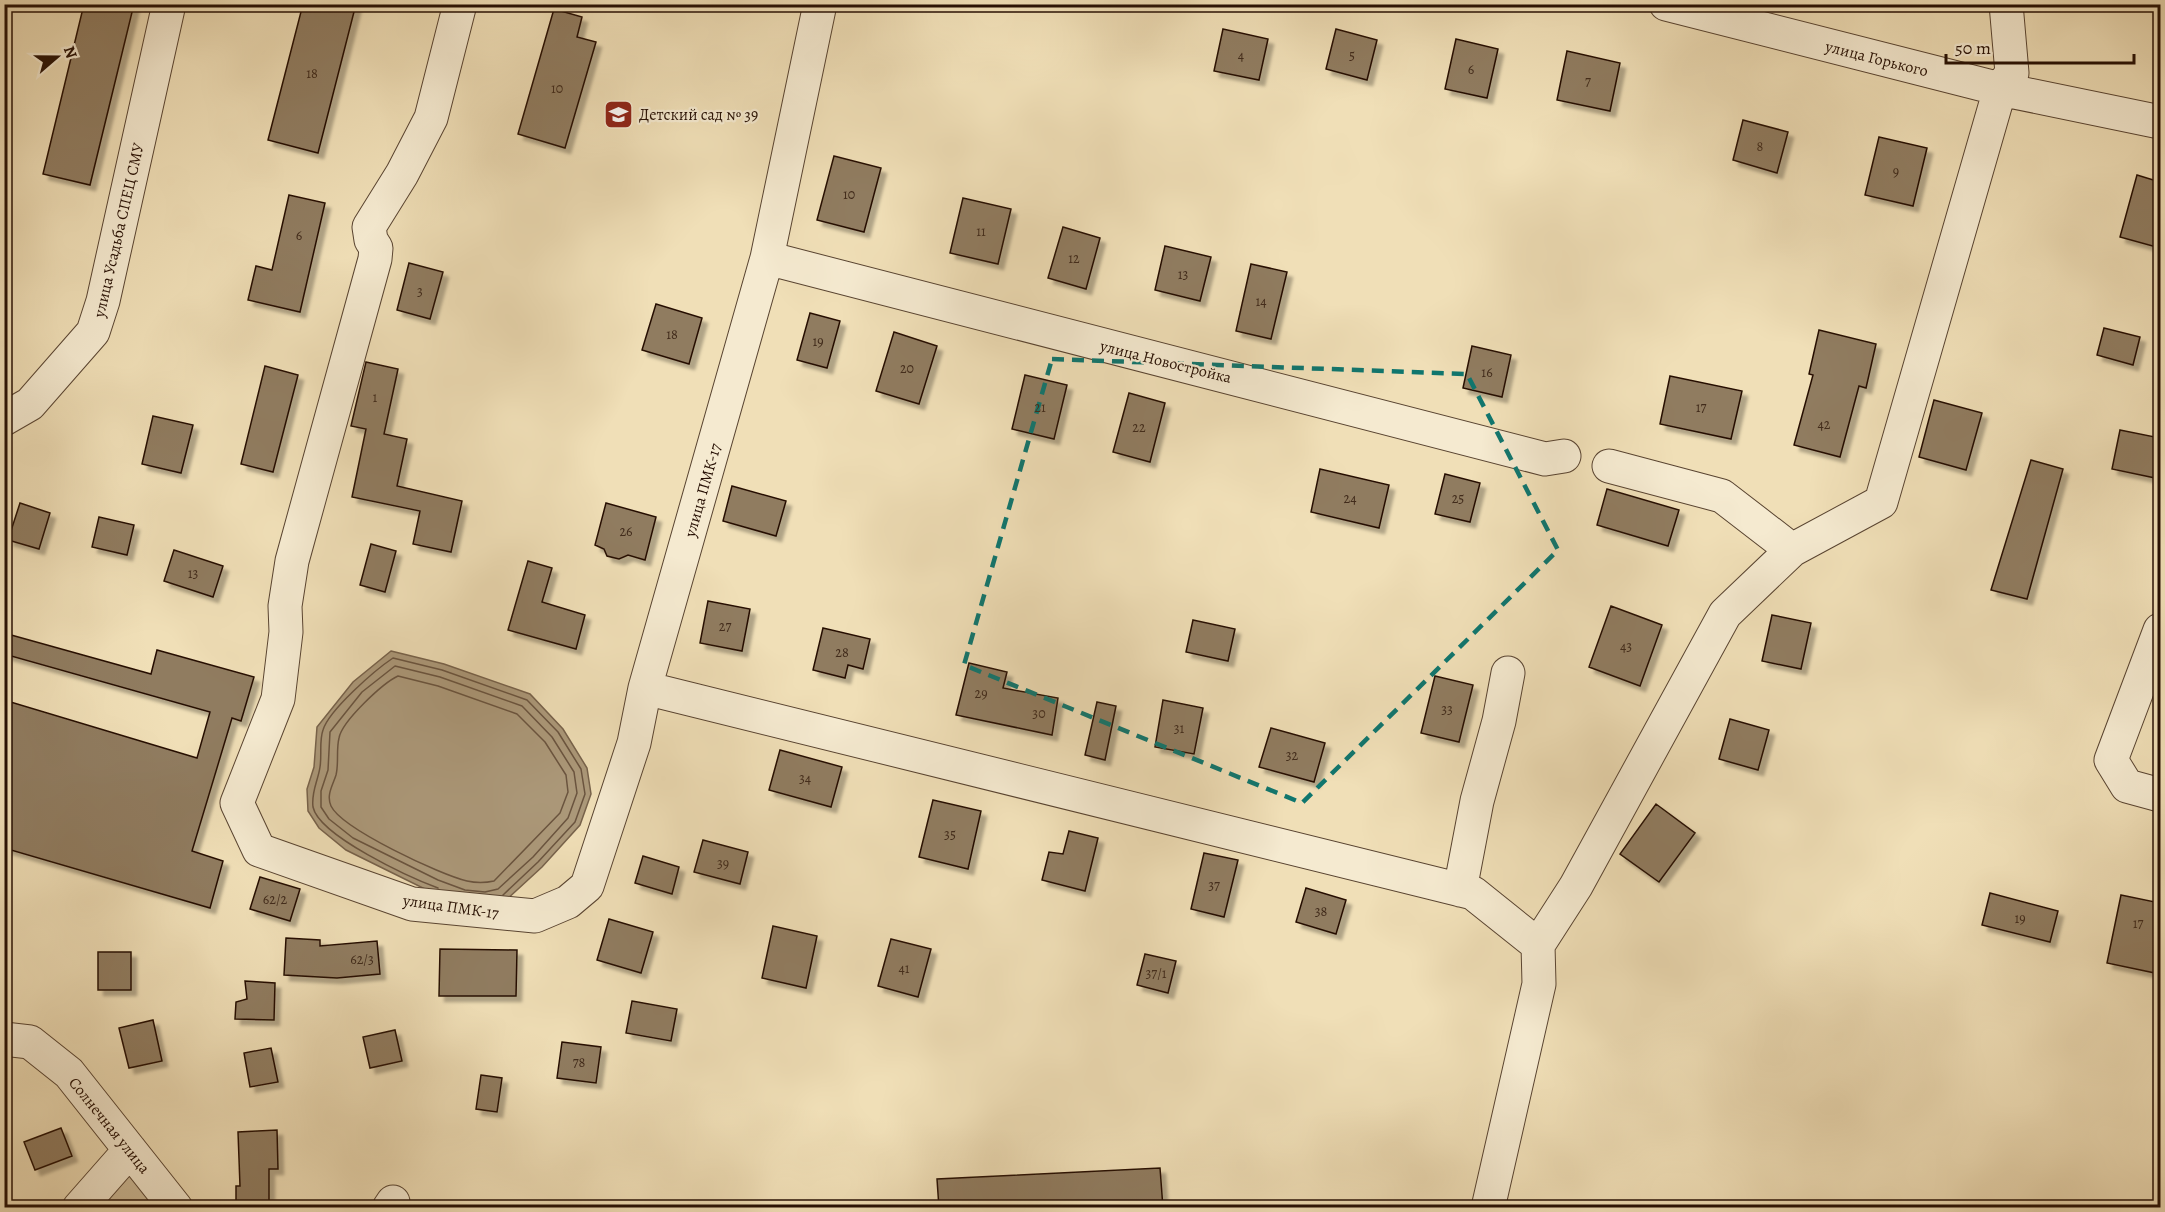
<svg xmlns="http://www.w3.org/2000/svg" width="2165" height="1212" font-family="Alegreya,serif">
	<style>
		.green { fill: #cebc99; stroke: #7a664e; stroke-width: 1.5 }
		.water { fill: #ac997a; stroke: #77624b; stroke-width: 1.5 }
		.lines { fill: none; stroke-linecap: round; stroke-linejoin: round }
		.shore { stroke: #6a543f; stroke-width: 1.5 }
		.building { fill: #907c61; stroke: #271004; stroke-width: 1.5; filter: url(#shadow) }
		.minor-casing { stroke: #594431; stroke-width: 35 }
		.minor { stroke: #f5ead0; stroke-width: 33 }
		.marked { fill: none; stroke: #0f766e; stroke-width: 4.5; stroke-dasharray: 12 8; stroke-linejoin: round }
		.labels { text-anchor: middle; stroke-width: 4.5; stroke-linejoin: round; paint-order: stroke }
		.number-label { font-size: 14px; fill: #412b1b }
		.street-label { font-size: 16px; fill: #271004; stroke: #f5ead0 }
		.poi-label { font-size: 16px; fill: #271004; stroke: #f5ead0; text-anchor: start }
	</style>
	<defs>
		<filter id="shadow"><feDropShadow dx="5.5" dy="5.5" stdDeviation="1.5" flood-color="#0004"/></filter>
	</defs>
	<rect width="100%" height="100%" fill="#f0dfb7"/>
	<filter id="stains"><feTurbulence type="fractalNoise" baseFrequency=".00333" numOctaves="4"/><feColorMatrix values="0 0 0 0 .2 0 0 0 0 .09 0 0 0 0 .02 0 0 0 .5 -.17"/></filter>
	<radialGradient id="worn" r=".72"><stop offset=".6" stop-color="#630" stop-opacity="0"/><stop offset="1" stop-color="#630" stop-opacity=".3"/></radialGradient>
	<path class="green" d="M124 1166 173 1208H84Z"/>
	<path class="water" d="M391 651 444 664 530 694 563 729 587 768 591 794 580 825 542 867 505 901 433 893 346 850 319 828 308 811 307 789 314 767 317 727 353 682Z"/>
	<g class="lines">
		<path class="shore" d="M395 666 440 677 522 706 552 737 574 772 577 793 568 818 533 857 498 889 485 892 465 890 438 880 353 838 329 819 321 807V791L328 770 330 732 362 692Z
			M398 676 438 686 517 714 545 742 566 775 568 792 560 813 494 881C485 883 476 883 467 881 441 875 342 829 331 806 326 795 333 785 336 775 339 763 336 750 339 738 342 721 383 683 398 676Z
			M438 888C411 878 319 836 313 807 311 792 318 781 320 767 322 755 319 741 323 730 329 710 375 670 393 658L442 670 527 700 558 732 581 769 585 794 575 822 538 862 503 895"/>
	</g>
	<path class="building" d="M84 4H134L90 185 43 174Z
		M303 4H356L318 153 268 140Z
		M554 9 582 17 577 37 596 42 565 148 518 134Z
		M1223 29 1268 39 1259 80 1214 71Z
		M1336 29 1377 40 1367 80 1326 69Z
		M1456 39 1498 49 1487 98 1445 89Z
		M1567 51 1620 63 1610 111 1557 100Z
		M1743 120 1788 132 1777 173 1733 160Z
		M1879 137 1927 148 1913 206 1865 195Z
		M834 156 881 168 864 232 817 220Z
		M2137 175 2160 182V248L2120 237Z
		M289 195 325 203 300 312 248 300 256 266 272 270Z
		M963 198 1011 209 998 264 950 253Z
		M1063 227 1100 238 1086 289 1048 278Z
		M1165 246 1211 257 1200 301 1155 290Z
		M409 263 443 272 430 319 397 310Z
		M1251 264 1287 272 1271 339 1236 331Z
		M656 304 702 318 689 364 642 350Z
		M810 313 840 321 827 368 797 360Z
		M2104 328 2140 337 2133 365 2097 355Z
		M1819 330 1876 344 1866 388 1859 386 1840 457 1794 445 1813 375 1809 374Z
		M894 332 937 346 919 404 876 391Z
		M1472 346 1511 355 1502 397 1463 388Z
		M366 362 398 369 384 434 407 439 397 486 462 501 451 552 413 544 420 511 352 497 366 429 351 426Z
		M265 366 298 375 273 472 241 464Z
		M1025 375 1067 385 1054 439 1012 429Z
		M1670 376 1742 391 1731 439 1660 424Z
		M1129 393 1165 403 1150 462 1113 452Z
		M1934 400 1982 413 1966 470 1919 457Z
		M153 416 193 425 181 473 142 464Z
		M2120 430 2160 438V479L2112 469Z
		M2031 460 2063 469 2027 599 1991 590Z
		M1320 469 1389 485 1379 528 1311 512Z
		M1445 474 1480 483 1470 522 1435 514Z
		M732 486 786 501 776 536 723 521Z
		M1607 489 1679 510 1668 546 1597 525Z
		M20 503 50 513 39 549 8 540Z
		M606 503 656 517 645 560 628 555 619 559 607 556 604 549 595 545Z
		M99 517 134 525 127 555 92 547Z
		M371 544 396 551 385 592 360 585Z
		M174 550 223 566 213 597 164 581Z
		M528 561 552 568 542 602 585 615 576 649 508 630Z
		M708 601 750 609 742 651 700 643Z
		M1611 606 1662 625 1640 686 1589 667Z
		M1772 615 1811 623 1801 669 1762 661Z
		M1193 620 1235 629 1228 661 1186 652Z
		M823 628 870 639 863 669 848 665 845 678 813 670Z
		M4 633 151 674 157 650 254 677 241 721 232 718 192 851 223 861 210 908 4 848V700L197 758 210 712 4 654Z
		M969 663 1007 672 1003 688 1058 698 1052 735 956 715Z
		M1435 676 1473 685 1459 742 1421 733Z
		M1163 700 1203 708 1194 754 1155 747Z
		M1097 702 1116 706 1105 760 1085 755Z
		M1730 719 1769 730 1758 770 1719 759Z
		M1271 728 1325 743 1314 782 1259 767Z
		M780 750 842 767 831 807 769 790Z
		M933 800 981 811 968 869 919 857Z
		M1656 804 1695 833 1659 882 1620 854Z
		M1069 831 1098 838 1085 891 1042 880 1049 852 1063 854Z
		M703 840 748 852 740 884 694 872Z
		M1204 853 1238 860 1224 917 1191 909Z
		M643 856 679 867 672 894 635 883Z
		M260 877 300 889 290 921 250 909Z
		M1306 888 1346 900 1336 934 1296 922Z
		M1990 893 2058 911 2050 942 1982 925Z
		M2121 895 2160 903V943L2155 973 2107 963Z
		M609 919 653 932 641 973 597 960Z
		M773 926 817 936 806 988 762 978Z
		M286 938 320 940V946L377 941 380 974 337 978 284 975Z
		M891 939 931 949 918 997 878 986Z
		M440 949 517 950 516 996H439Z
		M98 952H131V990H98Z
		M1145 954 1176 961 1168 993 1137 985Z
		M245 981 275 983 274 1020 235 1019 236 1002 247 999Z
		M632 1001 677 1009 671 1041 626 1033Z
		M153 1020 162 1061 129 1068 119 1028Z
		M395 1030 402 1061 370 1068 363 1037Z
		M562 1042 601 1047 596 1083 557 1078Z
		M271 1048 278 1082 250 1087 244 1053Z
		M481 1075 502 1078 497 1112 476 1109Z
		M61 1128 72 1156 35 1170 24 1142Z
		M277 1130 278 1169H269V1208H236V1186H240L238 1132Z
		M1160 1168 1163 1208H939L937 1179Z"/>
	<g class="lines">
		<defs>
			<path id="minor" d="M460 4 431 118 402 174 369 227 371 240 376 248 375 259 292 561 285 606 286 632 278 699 237 803 259 850 412 904 535 916 568 902 587 886 634 743 645 688 767 258 820 4
				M1666 4 2000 89 2160 122
				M767 258 1545 459 1564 456
				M4 419 30 404 93 332 103 301 169 4
				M1609 466 1722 496 1792 550
				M2160 630 2111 760 2127 786 2160 795
				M645 688 1473 893 1538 945
				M1460 890 1477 801 1499 721 1508 673
				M4 1039 30 1042 69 1073 176 1208
				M79 1208 130 1150
				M389 1208 393 1202
				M1488 1208 1539 984 1538 945 1576 886 1725 614 1792 550 1881 502 2000 89 2012 73 2006 4"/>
		</defs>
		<use href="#minor" class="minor-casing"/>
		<use href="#minor" class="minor"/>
	</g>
	<path class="marked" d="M1052 359 1467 374 1558 550 1302 803 964 665Z"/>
	<defs>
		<symbol id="school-square" viewBox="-11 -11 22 22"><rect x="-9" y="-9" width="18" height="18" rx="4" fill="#8f2418" stroke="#f5ead0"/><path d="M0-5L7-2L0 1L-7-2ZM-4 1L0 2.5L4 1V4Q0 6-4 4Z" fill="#fff"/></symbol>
	</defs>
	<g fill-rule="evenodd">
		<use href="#school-square" x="602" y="98" width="33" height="33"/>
	</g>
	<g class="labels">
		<g class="number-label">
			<text x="1241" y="60">4</text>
			<text x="1352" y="60">5</text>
			<text x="1471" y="74">6</text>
			<text x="312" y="78">18</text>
			<text x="1588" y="86">7</text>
			<text x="557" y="93">10</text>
			<text x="1760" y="151">8</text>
			<text x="1896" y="176">9</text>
			<text x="849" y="199">10</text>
			<text x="981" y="236">11</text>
			<text x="299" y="240">6</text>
			<text x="1074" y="263">12</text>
			<text x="1183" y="279">13</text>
			<text x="420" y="296">3</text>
			<text x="1261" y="306">14</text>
			<text x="672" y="339">18</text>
			<text x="818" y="346">19</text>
			<text x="907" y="373">20</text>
			<text x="1487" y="377">16</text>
			<text x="375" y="402">1</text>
			<text x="1040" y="412">21</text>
			<text x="1701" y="412">17</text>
			<text x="1824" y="429">42</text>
			<text x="1139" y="432">22</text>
			<text x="1350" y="503">24</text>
			<text x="1458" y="503">25</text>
			<text x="626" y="536">26</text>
			<text x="193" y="578">13</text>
			<text x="725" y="631">27</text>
			<text x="1626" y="651">43</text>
			<text x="842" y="657">28</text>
			<text x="981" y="698">29</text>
			<text x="1447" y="714">33</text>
			<text x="1039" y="718">30</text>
			<text x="1179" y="733">31</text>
			<text x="1292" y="760">32</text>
			<text x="805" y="783">34</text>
			<text x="950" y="839">35</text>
			<text x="723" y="868">39</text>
			<text x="1214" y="890">37</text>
			<text x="275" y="904">62/2</text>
			<text x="1321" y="916">38</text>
			<text x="2020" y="923">19</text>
			<text x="2138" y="928">17</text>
			<text x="362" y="964">62/3</text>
			<text x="904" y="973">41</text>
			<text x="1156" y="978">37/1</text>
			<text x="579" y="1067">78</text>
		</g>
		<g class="street-label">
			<text transform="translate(1877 58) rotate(14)" y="6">улица Горького</text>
			<text transform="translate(118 230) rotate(-77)" y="6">улица Усадьба СПЕЦ СМУ</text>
			<text transform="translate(1166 361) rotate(14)" y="6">улица Новостройка</text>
			<text transform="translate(702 490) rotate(-74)" y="6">улица ПМК-17</text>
			<text transform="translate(451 906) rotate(8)" y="6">улица ПМК-17</text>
			<text transform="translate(110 1125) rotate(51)" y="6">Солнечная улица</text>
		</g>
		<g class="poi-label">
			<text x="639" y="120">Детский сад № 39</text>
		</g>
	</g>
	<rect width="2165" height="1212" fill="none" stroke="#f0dfb7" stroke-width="24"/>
	<rect x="6" y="6" width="2153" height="1200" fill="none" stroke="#271004" stroke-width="3"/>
	<rect x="12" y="12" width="2141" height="1188" fill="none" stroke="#271004" stroke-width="1.5"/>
	<g transform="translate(57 57) rotate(70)" stroke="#f5ead0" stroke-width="4.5" paint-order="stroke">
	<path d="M0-4.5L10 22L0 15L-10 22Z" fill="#271004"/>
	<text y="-9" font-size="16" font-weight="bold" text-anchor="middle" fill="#271004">N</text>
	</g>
	<path d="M1946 54v9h188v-9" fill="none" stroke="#271004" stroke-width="3"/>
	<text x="1955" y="54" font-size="18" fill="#271004" stroke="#f5ead0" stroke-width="4.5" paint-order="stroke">50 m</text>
	<rect width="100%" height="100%" filter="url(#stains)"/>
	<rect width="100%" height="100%" fill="url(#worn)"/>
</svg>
